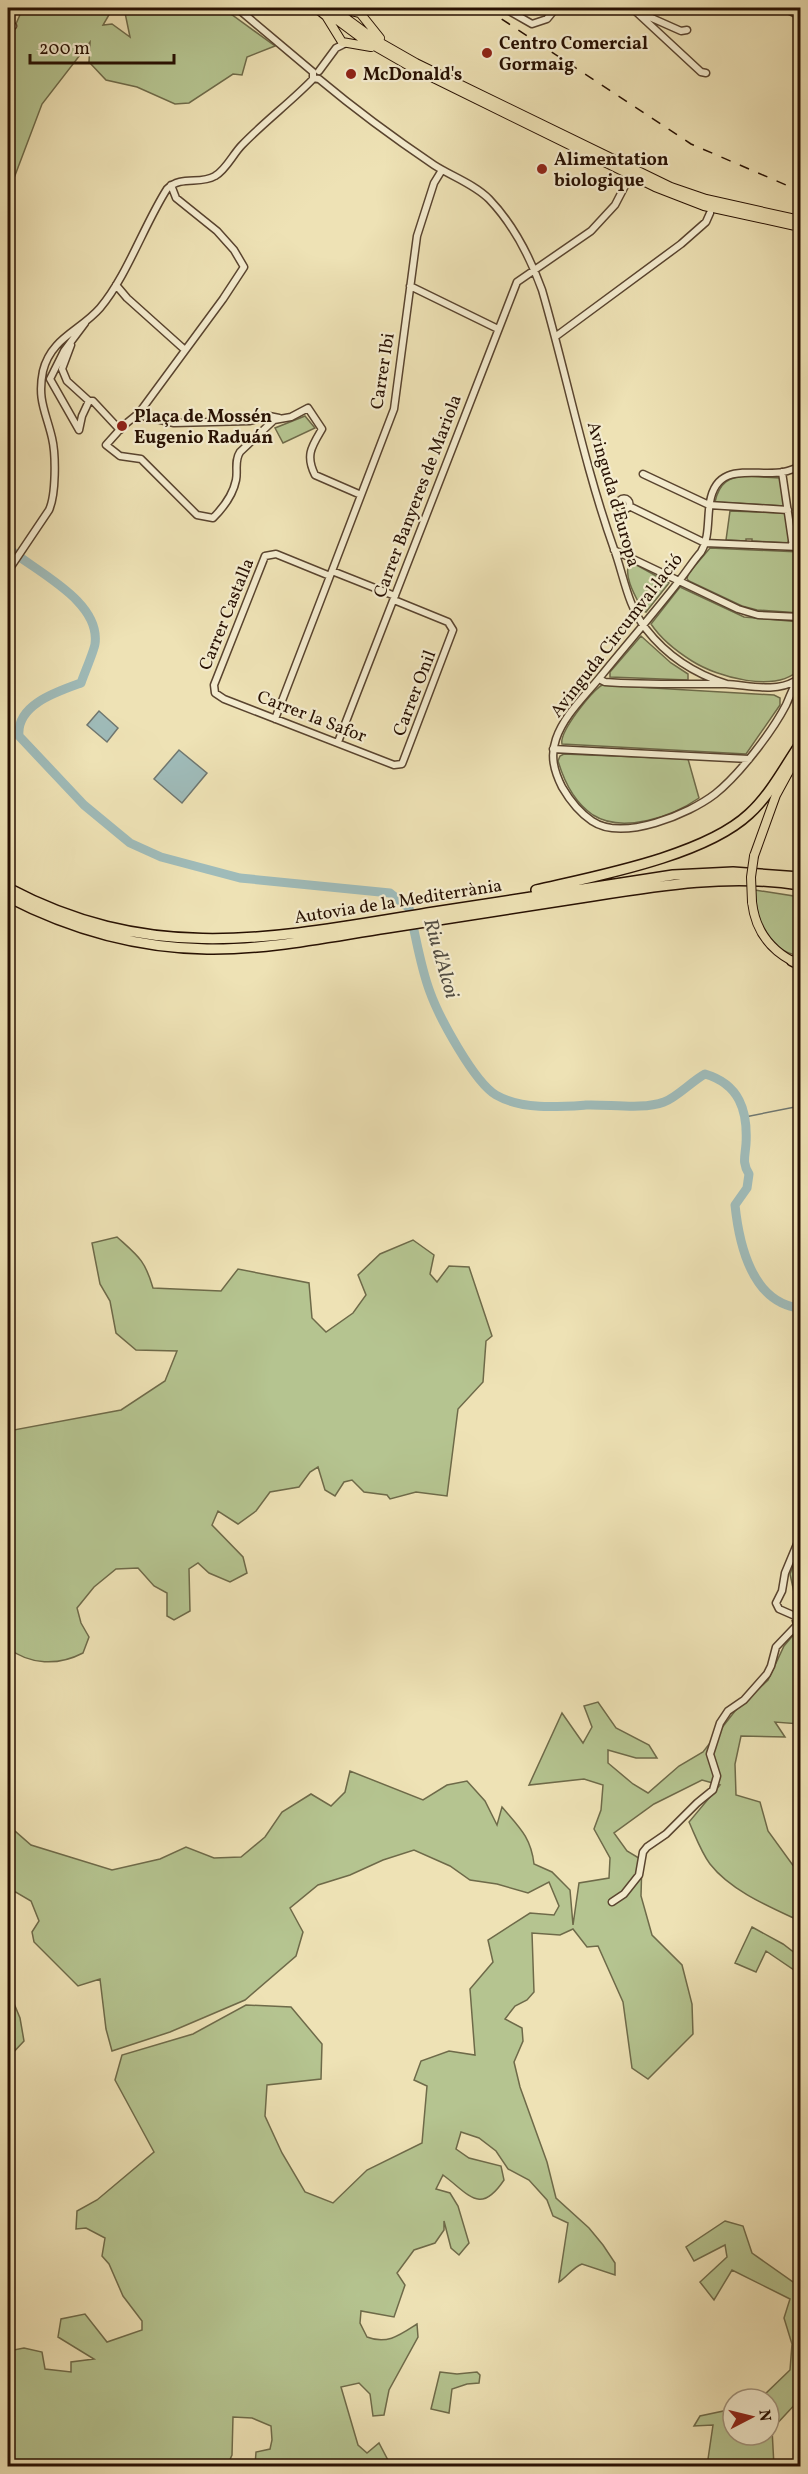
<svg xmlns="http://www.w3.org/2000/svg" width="808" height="2474" font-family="Vollkorn,serif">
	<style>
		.green { fill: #b5c490; stroke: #6e6a49; stroke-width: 1.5 }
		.water { fill: #9fbbb9; stroke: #6f7770; stroke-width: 1.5 }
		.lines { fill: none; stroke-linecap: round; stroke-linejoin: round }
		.stream { stroke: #6f7770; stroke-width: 1.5 }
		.river { stroke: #9fbbb9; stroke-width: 9 }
		.minor-casing { stroke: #59442f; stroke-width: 9 }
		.major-casing { stroke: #271002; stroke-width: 10 }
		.highway-casing { stroke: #271002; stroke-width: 12 }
		.minor { stroke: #f4eccf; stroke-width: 6 }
		.major { stroke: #eee2b5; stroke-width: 8 }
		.highway { stroke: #eee2b5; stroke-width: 9 }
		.rail { stroke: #271002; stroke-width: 1.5; stroke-dasharray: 10 10; stroke-linecap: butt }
		.major-bridge-casing { stroke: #271002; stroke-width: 10; stroke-linecap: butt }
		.major-bridge { stroke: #eee2b5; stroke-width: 8 }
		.poi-dot { fill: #8f2418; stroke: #f4eccf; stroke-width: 2 }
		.labels { text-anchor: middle; stroke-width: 4.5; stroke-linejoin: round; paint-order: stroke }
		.poi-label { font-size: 18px; font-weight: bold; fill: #271002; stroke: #f4eccf; text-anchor: start }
		.street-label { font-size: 18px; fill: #271002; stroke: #f4eccf }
		.water-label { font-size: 20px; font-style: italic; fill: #514c42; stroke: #f4eccf }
	</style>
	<rect width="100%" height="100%" fill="#eee2b5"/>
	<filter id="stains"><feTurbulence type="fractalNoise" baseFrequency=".00333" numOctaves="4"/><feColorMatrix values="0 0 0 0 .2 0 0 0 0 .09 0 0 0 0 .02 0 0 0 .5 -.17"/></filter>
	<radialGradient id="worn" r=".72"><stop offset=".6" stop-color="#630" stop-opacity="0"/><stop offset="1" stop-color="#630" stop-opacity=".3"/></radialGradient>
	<path class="green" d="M23 8H113L103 25 112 24 130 37 124 8 224 9 275 46 247 57 242 75 233 74 189 103 175 104 137 87 106 80 89 62 90 42 42 104 8 194V42Z
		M305 416 315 428 283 443 275 428Z
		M748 476 780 478 784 506 715 502C719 483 729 476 748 476Z
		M730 511 785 513 790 540 787 543 752 541V539H746V541L726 540Z
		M710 548 800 552V613L757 610 742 606 689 581 687 579 688 574Z
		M633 563 669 583 646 612 643 611C637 599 623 577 629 564Z
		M680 587 744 617 800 622V669C776 694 717 677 692 661 676 651 661 639 651 624Z
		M641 636 671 663 688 674V680L610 677V672Z
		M602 685 774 695 780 698V705L746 754 562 744C559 732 591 692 602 685Z
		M564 754 688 759 699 798C673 816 623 834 593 815 575 803 564 781 558 761L560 756Z
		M755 890 800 897V956C767 950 756 922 755 890Z
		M117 1237C138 1256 145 1260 153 1288L221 1291 238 1269 309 1283 312 1318 326 1332 353 1313 366 1295 358 1275 380 1254 413 1240 434 1255 430 1274 437 1282 449 1266 469 1267 492 1336 486 1341 483 1382 458 1409 447 1496 416 1492 390 1499 387 1495 364 1492 352 1480 344 1482 335 1496 325 1490 318 1467 310 1472 299 1487 270 1492 256 1511 238 1524 218 1511 212 1525 243 1557 247 1573 230 1582 209 1573 198 1563 189 1569 190 1611 174 1620 167 1616V1593L154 1586 138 1568 116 1569 94 1587 77 1608 81 1623 89 1637 83 1653C58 1666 30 1665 8 1648V1431L121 1410 165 1381 177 1351 136 1350 116 1333 110 1301 100 1284 92 1243Z
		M800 1547V1620L790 1574Z
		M800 1627V1724L775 1722 785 1737 741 1736 735 1764 736 1795 760 1802 768 1831 800 1875V1921C770 1907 731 1891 710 1864 701 1852 695 1835 689 1822L720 1785 702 1780 654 1804 614 1833 627 1851 642 1860 641 1896 652 1935 682 1965 692 2004 693 2034 648 2079 632 2068 623 2002 598 1946 587 1947 573 1929 560 1935 532 1933 534 1992 527 2000 515 2006 505 2019 522 2028 523 2041 514 2062 520 2087 547 2162 556 2198 589 2228 603 2245 615 2263V2275L582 2264C572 2268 568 2276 559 2282L568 2223 553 2216 547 2200 529 2180 508 2169 496 2151 479 2138 461 2132 456 2149 469 2158 501 2166 504 2180C480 2216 469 2194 443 2175L436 2189 450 2193 458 2206 469 2243 459 2255 451 2248 444 2221V2230L435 2243 414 2250 397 2273 405 2285 394 2317 361 2311 360 2323 367 2337C387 2345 400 2335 417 2324L418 2337 389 2390 384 2415 373 2416 370 2394 359 2383 341 2387 358 2445 367 2453 379 2443 391 2466H278L276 2463 255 2466 256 2452 270 2449 272 2440 271 2426 252 2418 233 2417 232 2455 227 2466H8V2351L24 2348 42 2352 45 2369 71 2372V2362L94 2359 58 2337 61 2319 85 2314 107 2342 142 2330V2321L123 2296 109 2264 102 2256 105 2238 86 2228 76 2229 77 2211 97 2200 154 2152 115 2080 122 2055 193 2034 246 2005 291 2007 322 2044 321 2079 267 2085 265 2116 282 2153 305 2192 333 2203 367 2170 422 2143 427 2086 414 2080 421 2061 449 2051 475 2055 470 1989 493 1962 488 1940 530 1913 554 1915 559 1906 549 1882 528 1893 497 1884 470 1880 450 1866 414 1850 383 1860 350 1875 318 1885 290 1908 303 1932 296 1956 245 2000 170 2032 112 2051 106 2029 100 1979 78 1986 34 1942 32 1932 39 1921 31 1901 14 1891 8 1905V1825L31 1845 112 1870 160 1859 186 1847 214 1858 241 1857 265 1837 282 1812 311 1794 331 1806 345 1792 350 1771 423 1800 447 1785 467 1781 485 1801 497 1825 502 1807C519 1827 531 1837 534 1864L552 1872 570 1890 573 1925 579 1883 609 1878 610 1858 594 1829 601 1810 603 1785 584 1779 529 1785 562 1713 583 1743 592 1727 584 1706 598 1702 616 1728 649 1745 657 1758H636L608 1750V1763L633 1784 648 1793 679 1766 703 1752 735 1711 768 1680 784 1646Z
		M752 1927 783 1944 800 1957V1974L766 1951 756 1972 735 1963Z
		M8 1989 20 2018 24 2041 8 2058Z
		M725 2221 743 2226 752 2253 800 2287V2399L772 2429 774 2466H707L713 2425 694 2426 700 2416 733 2409V2435H769V2399H755L764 2395 790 2370 792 2344 784 2318 790 2299 732 2270 714 2300 700 2282 727 2257 725 2245 694 2261 686 2247Z
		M440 2372 457 2374 477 2372 480 2375 479 2383 467 2384 452 2389 449 2413 431 2409Z"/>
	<path class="water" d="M99 711 118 728 107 742 87 725Z
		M179 750 207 773 182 803 154 779Z"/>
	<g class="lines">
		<path class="stream" d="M745 1117 800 1106"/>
		<path class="river" d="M8 548C36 572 101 601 95 644 94 651 84 674 81 683 56 692 16 705 19 736L84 805 130 843 161 857 240 878 390 893 409 908C416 936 420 966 430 992 439 1017 474 1082 496 1095 522 1110 558 1107 586 1105 609 1104 643 1110 664 1102 676 1098 692 1081 705 1074 739 1084 748 1110 746 1144 745 1157 742 1163 749 1174L747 1188 735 1205C739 1244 752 1303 800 1308"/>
		<defs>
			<path id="minor" d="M237 8 313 72
				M504 8 532 24 547 19 556 8
				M632 8 701 72 706 73
				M788 10 800 16
				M643 17 645 15 681 31 687 30
				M8 29 13 26
				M319 71 336 48 346 43
				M313 72V78L319 79C356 110 394 138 434 165 451 176 474 184 489 199 514 225 530 257 542 290 567 376 584 465 614 549 624 576 627 605 646 629 667 656 695 674 727 684
				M171 185 176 198 217 231 234 250 244 267 223 299 139 413 123 426 106 445 120 456 141 459 197 515 213 518C223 508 233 495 236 480 238 471 234 461 240 452L274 420 291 417 308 408 322 429C312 446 305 455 315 475L361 495
				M116 285 127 298 185 350
				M410 286 498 329
				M555 337 681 244 706 222 710 213
				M71 345 62 369 67 381 89 401H93L120 430
				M138 415 174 423 250 421 269 416 279 418
				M79 430 50 379 64 351 85 323
				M79 430 82 416 89 401
				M800 467C795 468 789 471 783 472 755 477 717 460 710 502 707 518 710 537 701 552 693 561 687 571 679 581 654 613 627 644 601 676 586 695 564 715 556 739 550 756 554 771 562 787 569 799 580 813 592 821 623 842 689 814 715 794 739 775 772 732 786 705 791 694 793 686 800 677
				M782 472 793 547
				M643 474 709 505 788 510
				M618.5 504a5.5 5.5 0 1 1 11 0a5.5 5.5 0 1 1-11 0Z
				M629 506 705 543 800 547
				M614 550 738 609 758 615 800 617
				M8 571 49 510C56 495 56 455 52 438 46 412 37 400 43 371 51 338 80 331 100 308 127 276 144 225 167 189 181 175 200 185 215 176 226 170 233 154 242 145 265 121 291 102 314 78
				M332 571 394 409 417 236 434 183 442 170
				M394 600 448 622 453 630 402 764 394 765 224 699 215 693 214 685 265 556 276 554 330 576 332 571 395 596
				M599 679 605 682C645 685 685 684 726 684 748 685 775 693 795 681
				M275 719 330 576
				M338 742 517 282 591 231 615 205 628 180
				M553 749 749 759
				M612 1902 624 1894 639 1875 643 1852 647 1847 666 1834 697 1803 713 1790 717 1776 710 1754 720 1723 728 1711 744 1700 767 1674 771 1666 776 1647 797 1625 795 1616 779 1609 776 1603 782 1591 785 1573 800 1537"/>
			<path id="major" d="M316 8 326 16 342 42 371 47
				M321 8 364 40 411 67 655 187 704 206 800 227
				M332 8 374 39 416 63 671 187 706 199 800 220
				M338 8 360 13 380 38
				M754 856 776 795 800 751
				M752 902C755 929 768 948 792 961"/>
			<path id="highway" d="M800 778V803
				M8 888C155 966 279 937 434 912 514 899 594 887 673 875L733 872 800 877
				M536 890C596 876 704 856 749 814 770 795 784 768 800 744
				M8 897C70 929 137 948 207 949 267 950 328 937 387 928 456 917 525 906 593 896 662 885 731 874 800 885
				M792 961 800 965"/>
		</defs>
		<use href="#minor" class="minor-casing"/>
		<use href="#major" class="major-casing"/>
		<use href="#highway" class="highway-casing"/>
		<use href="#minor" class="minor"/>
		<use href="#major" class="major"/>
		<use href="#highway" class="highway"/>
		<path class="rail" d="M485 8 691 144 800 191"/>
		<defs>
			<path id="major-bridge" d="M752 902 751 877 754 856"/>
		</defs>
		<use href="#major-bridge" class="major-bridge-casing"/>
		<use href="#major-bridge" class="major-bridge"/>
	</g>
	<g class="poi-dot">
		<circle cx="487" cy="53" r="6"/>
		<circle cx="351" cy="74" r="6"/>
		<circle cx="542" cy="169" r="6"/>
		<circle cx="122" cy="426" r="6"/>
	</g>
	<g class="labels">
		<g class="poi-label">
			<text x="499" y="49">Centro Comercial<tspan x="499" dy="21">Gormaig</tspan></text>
			<text x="363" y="80">McDonald's</text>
			<text x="554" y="165">Alimentation<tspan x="554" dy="21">biologique</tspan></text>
			<text x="134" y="422">Plaça de Mossén<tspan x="134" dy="21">Eugenio Raduán</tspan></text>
		</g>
		<g class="street-label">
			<text transform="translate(382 371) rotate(-81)" y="6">Carrer Ibi</text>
			<text transform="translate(614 494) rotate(74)" y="6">Avinguda d'Europa</text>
			<text transform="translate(417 496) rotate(-69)" y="6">Carrer Banyeres de Mariola</text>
			<text transform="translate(226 614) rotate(-68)" y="6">Carrer Castalla</text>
			<text transform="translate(616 635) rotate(-52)" y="6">Avinguda Circumval·lació</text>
			<text transform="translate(414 693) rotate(-69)" y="6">Carrer Onil</text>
			<text transform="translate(312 716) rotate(21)" y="6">Carrer la Safor</text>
			<text transform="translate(398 901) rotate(-9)" y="6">Autovia de la Mediterrània</text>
		</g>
		<g class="water-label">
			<text transform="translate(442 958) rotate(74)" y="7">Riu d'Alcoi</text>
		</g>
	</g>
	<rect width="808" height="2474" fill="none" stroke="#eee2b5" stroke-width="30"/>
	<rect x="9" y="9" width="790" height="2456" fill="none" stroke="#271002" stroke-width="3"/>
	<rect x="15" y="15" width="778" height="2444" fill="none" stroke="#271002" stroke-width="1.5"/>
	<g transform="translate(751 2417) rotate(83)"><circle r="28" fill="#f4eccf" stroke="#a2947d" stroke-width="1.5"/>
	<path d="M0-4.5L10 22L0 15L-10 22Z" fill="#8f2418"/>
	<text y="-9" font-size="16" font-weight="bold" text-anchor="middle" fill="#271002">N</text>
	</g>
	<path d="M30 54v9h144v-9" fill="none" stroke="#271002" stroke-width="3"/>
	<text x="39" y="54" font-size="18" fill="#271002" stroke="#f4eccf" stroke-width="4.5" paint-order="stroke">200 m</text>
	<rect width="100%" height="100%" filter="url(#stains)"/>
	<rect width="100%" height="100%" fill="url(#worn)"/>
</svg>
